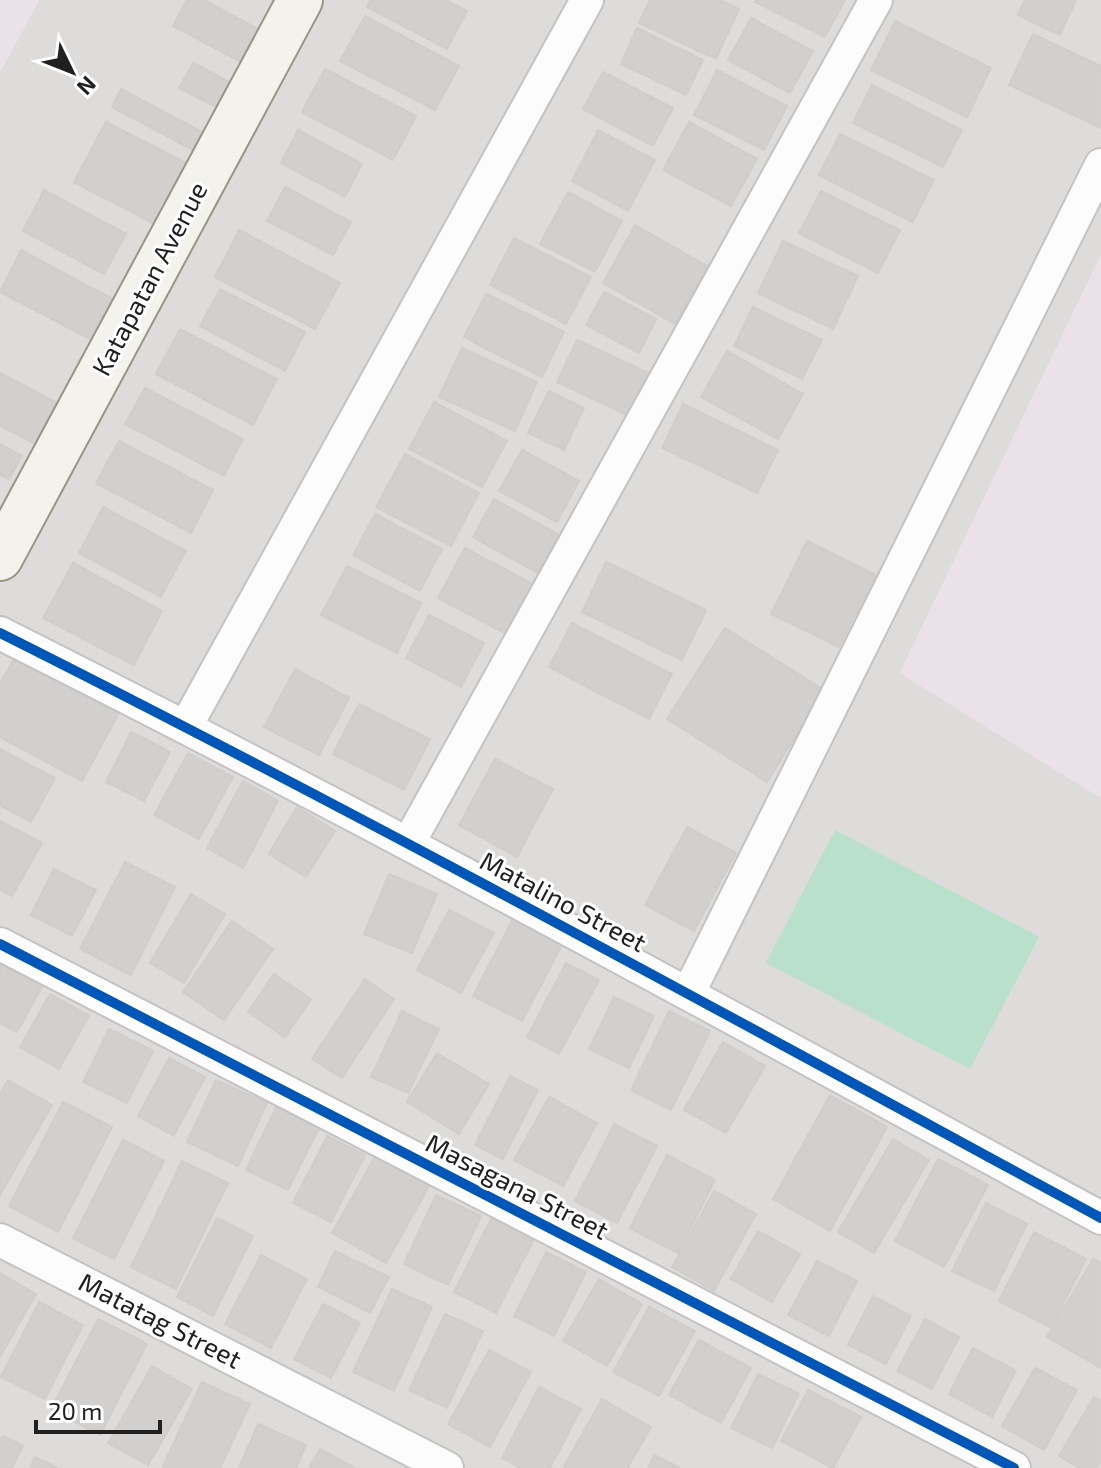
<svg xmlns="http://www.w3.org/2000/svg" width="1101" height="1468" font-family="'Exo 2',sans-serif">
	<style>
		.residential { fill: #dddcdb }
		.industrial { fill: #ebe2e9 }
		.pitch { fill: #b9e0ca }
		.building { fill: #d2d0ce; stroke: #d1cdcb; stroke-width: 2 }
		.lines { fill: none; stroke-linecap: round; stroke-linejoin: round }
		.street-casing { stroke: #c4c3c2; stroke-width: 36 }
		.secondary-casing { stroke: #979683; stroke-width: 48 }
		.street { stroke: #fcfcfc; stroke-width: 32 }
		.secondary { stroke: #f3f2ed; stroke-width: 44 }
		.cycleway-casing { stroke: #fff; stroke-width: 15 }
		.cycleway { stroke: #0057b8; stroke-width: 10 }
		.labels { text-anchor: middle; stroke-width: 6; stroke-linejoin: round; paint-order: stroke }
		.street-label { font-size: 26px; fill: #202020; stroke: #fff }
	</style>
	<rect width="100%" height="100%" fill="#eeecea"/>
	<path class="residential" d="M39 0H1101V255L900 673 1101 798V1468H0V72Z"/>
	<path class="industrial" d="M0 0H39L0 72Z
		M1101 255V798L900 673Z"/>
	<path class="pitch" d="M835 830 1039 937 970 1069 766 963Z"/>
	<path class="building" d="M187 0H204L271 36 254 69 173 26Z
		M371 0H446L467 11 447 49 367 7Z
		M650 0H720L739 9 716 59 639 23Z
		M756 0H845L825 37 755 2Z
		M1025 0H1076L1060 35 1018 15Z
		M365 16 459 66 435 110 340 61Z
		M751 18 813 51 790 93 728 60Z
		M895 21 991 68 967 117 871 70Z
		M637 28 703 60 686 95 621 64Z
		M1033 34 1101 66V128L1009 85Z
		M193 63 245 90 232 115 179 88Z
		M325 69 416 116 393 160 302 112Z
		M717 70 787 106 764 150 694 115Z
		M603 72 673 108 653 146 583 109Z
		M872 85 962 130 943 167 853 123Z
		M121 89 211 137 202 155 112 107Z
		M106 122 196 168 164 229 74 182Z
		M689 122 757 159 731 206 663 170Z
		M298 130 362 164 345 197 281 163Z
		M598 130 655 160 628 211 572 181Z
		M840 134 934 180 913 222 819 175Z
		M285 187 351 222 333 255 267 221Z
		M44 190 126 234 104 274 23 231Z
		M821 191 900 230 878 273 799 233Z
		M568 192 622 221 595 272 540 244Z
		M635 225 707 266 675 324 603 283Z
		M239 230 340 283 315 329 215 277Z
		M514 238 591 277 566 324 490 285Z
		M783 241 858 276 833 329 758 293Z
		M21 250 116 301 94 341 0 292Z
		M220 289 305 332 285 371 200 326Z
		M604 292 656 319 639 353 586 325Z
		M486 294 564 332 542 377 464 337Z
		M753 307 822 340 802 379 734 346Z
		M180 329 277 379 253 425 156 374Z
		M577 340 651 374 631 417 557 382Z
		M462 348 537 382 515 431 439 397Z
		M727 351 803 394 778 439 701 397Z
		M0 373 69 409 47 450 0 426Z
		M145 388 243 439 224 476 125 424Z
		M549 391 584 408 564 450 528 433Z
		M434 402 507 441 482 487 409 449Z
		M683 404 778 450 757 493 662 448Z
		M119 441 213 490 191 533 96 483Z
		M0 444 22 456 9 479 0 475Z
		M522 450 579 481 557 522 499 491Z
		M405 454 479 493 451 546 376 507Z
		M494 499 559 535 538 573 473 537Z
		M103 507 186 551 161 597 79 553Z
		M375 514 442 549 420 591 353 555Z
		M807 541 876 575 839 647 771 614Z
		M465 548 533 584 506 634 438 598Z
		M606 562 706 610 682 660 582 612Z
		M73 563 162 611 134 665 43 618Z
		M347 566 421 603 397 653 321 615Z
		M429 615 484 643 461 687 406 658Z
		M572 623 672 674 649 719 549 667Z
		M725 628 824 690 767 782 667 719Z
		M15 657 119 713 82 781 0 737V684Z
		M295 669 349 698 319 755 264 727Z
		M359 704 430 739 404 790 333 754Z
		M131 732 170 752 144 801 106 782Z
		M0 749 55 778 31 822 0 805Z
		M188 753 233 777 199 839 154 815Z
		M495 759 553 789 517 857 459 825Z
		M243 781 278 801 243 868 207 848Z
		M297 807 335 831 306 877 269 854Z
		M0 821 42 843 12 896 0 890Z
		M687 827 736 853 694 931 645 905Z
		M125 862 175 887 131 975 80 949Z
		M54 869 96 890 72 936 31 915Z
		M389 874 437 894 412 953 364 934Z
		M191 894 225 914 184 983 150 963Z
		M449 910 494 933 461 993 417 970Z
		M515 915 564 941 522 1021 473 996Z
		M232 921 273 949 224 1020 183 992Z
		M566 963 599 980 559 1054 527 1037Z
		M1 964 42 987 17 1032 0 1023Z
		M274 974 311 999 285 1037 248 1012Z
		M365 979 394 999 342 1078 312 1059Z
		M50 994 89 1016 59 1069 20 1047Z
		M614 997 654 1016 629 1068 589 1049Z
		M402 1011 439 1029 408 1093 371 1077Z
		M669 1011 710 1031 671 1110 631 1090Z
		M109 1029 153 1051 127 1103 83 1082Z
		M723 1042 765 1066 726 1133 684 1110Z
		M437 1053 489 1084 459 1134 407 1102Z
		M169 1058 205 1077 174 1136 138 1116Z
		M510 1076 538 1090 503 1159 475 1145Z
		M8 1080 52 1105 0 1195V1094Z
		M216 1080 267 1103 238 1166 187 1142Z
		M830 1095 887 1127 830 1231 773 1199Z
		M549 1097 597 1123 563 1186 514 1160Z
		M63 1102 112 1127 58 1232 9 1206Z
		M276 1107 319 1128 288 1190 246 1170Z
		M614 1124 657 1146 617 1223 575 1201Z
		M327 1136 365 1155 331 1222 293 1203Z
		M893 1139 929 1160 874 1253 838 1232Z
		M123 1140 164 1161 114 1259 73 1238Z
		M376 1155 429 1186 386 1263 332 1233Z
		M667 1155 715 1180 678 1253 630 1228Z
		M938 1159 988 1185 944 1267 895 1241Z
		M182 1161 228 1183 176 1289 131 1267Z
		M714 1191 756 1214 714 1291 672 1267Z
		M436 1195 481 1216 448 1285 404 1264Z
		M986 1203 1027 1224 994 1291 952 1271Z
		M217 1218 253 1236 213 1316 177 1297Z
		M491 1219 533 1241 496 1313 454 1292Z
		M758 1231 800 1254 772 1302 731 1279Z
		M1034 1232 1086 1259 1051 1328 999 1301Z
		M335 1251 389 1277 370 1313 318 1287Z
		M546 1252 586 1272 554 1336 514 1316Z
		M261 1255 307 1279 271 1348 225 1324Z
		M1093 1259 1101 1263V1368L1047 1337Z
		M817 1261 857 1281 829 1336 788 1315Z
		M0 1273 36 1294 0 1357Z
		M599 1279 642 1304 607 1366 563 1341Z
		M392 1289 432 1307 394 1391 353 1372Z
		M873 1296 911 1316 886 1364 848 1345Z
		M39 1302 83 1325 45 1399 1 1377Z
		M323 1304 360 1323 331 1378 294 1359Z
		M649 1307 695 1331 659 1396 613 1372Z
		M445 1314 483 1331 447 1408 409 1390Z
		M98 1319 147 1344 100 1435 51 1409Z
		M925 1319 959 1337 932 1389 897 1371Z
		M699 1340 751 1368 721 1423 669 1395Z
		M973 1348 1016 1371 992 1417 949 1394Z
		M489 1350 531 1372 490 1447 448 1424Z
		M152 1366 192 1389 148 1465 108 1443Z
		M1035 1368 1077 1390 1044 1450 1002 1426Z
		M758 1374 799 1394 772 1448 731 1428Z
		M202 1382 250 1404 220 1468H168L163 1466Z
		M539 1387 581 1409 550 1468H521L502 1458Z
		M808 1390 861 1417 833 1468 781 1441Z
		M1094 1397 1101 1401V1462L1097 1468H1080L1059 1456Z
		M602 1399 651 1427 627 1468H563Z
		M258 1424 306 1445 296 1468H239Z
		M3 1436 23 1446 12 1468H0V1441Z
		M320 1449 355 1468H309Z
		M654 1455 680 1468H648Z
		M35 1457 58 1468H30Z"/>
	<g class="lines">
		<defs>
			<path id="street" d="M0 633C371 819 736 1020 1101 1218
				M186 726 587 0
				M408 844 876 0
				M0 944 1014 1468
				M688 994 1101 165
				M0 1240 447 1468"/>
			<path id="secondary" d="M0 558 300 0"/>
		</defs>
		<use href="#street" class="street-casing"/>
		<use href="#secondary" class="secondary-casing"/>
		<use href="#street" class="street"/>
		<use href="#secondary" class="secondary"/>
		<defs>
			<path id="cycleway" d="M0 633C371 819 736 1020 1101 1218
				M0 944 1014 1468"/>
		</defs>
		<use href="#cycleway" class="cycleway-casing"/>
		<use href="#cycleway" class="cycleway"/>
	</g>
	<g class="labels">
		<g class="street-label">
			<text transform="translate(150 279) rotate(-62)" y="9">Katapatan Avenue</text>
			<text transform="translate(563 902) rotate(28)" y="9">Matalino Street</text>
			<text transform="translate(517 1187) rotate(27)" y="9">Masagana Street</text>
			<text transform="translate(160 1321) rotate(27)" y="9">Matatag Street</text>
		</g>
	</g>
	<g transform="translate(72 72) rotate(133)" stroke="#ffffff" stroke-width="6" paint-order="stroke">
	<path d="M0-6L14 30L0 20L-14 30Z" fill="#202020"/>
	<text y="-12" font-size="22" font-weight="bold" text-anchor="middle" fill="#202020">N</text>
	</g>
	<path d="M36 1420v12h124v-12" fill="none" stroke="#202020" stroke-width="4"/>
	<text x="48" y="1420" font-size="24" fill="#202020" stroke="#ffffff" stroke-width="6" paint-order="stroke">20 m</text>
</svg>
